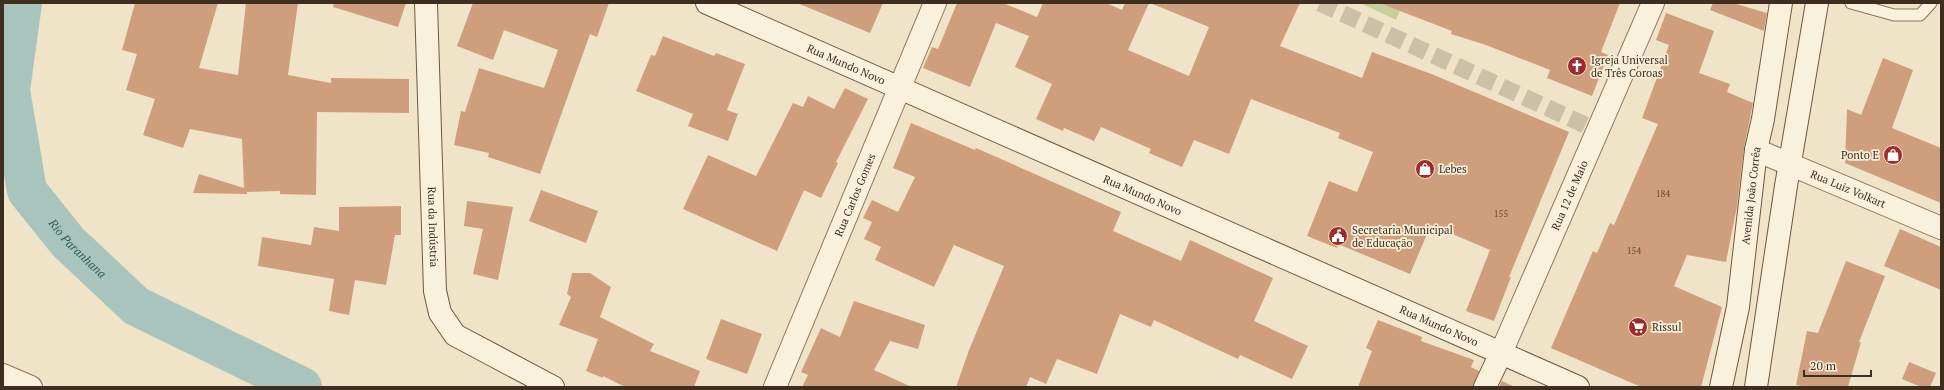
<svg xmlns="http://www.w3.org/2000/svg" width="1944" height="390" font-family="'PT Serif',serif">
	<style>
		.green { fill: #c9cf9b }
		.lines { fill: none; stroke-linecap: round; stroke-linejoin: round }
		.river { stroke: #a9c4bc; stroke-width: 40 }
		.building { fill: #cf9f7d }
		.pedestrian-tunnel { stroke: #ccc0a6; stroke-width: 17; stroke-dasharray: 17 8; stroke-linecap: butt }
		.service-casing { stroke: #8d765c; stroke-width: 13 }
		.minor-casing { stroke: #8d765c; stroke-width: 24 }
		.tertiary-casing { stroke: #8d765c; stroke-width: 24 }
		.secondary-casing { stroke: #6f573f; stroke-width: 24 }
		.service { stroke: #faf1dc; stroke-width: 11 }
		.minor { stroke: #faf1dc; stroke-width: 22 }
		.tertiary { stroke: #faf1dc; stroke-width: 22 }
		.secondary { stroke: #faf1dc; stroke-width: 22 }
		.labels { text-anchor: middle; stroke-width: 3.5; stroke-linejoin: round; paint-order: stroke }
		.number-label { font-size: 9px; fill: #624a37 }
		.poi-label { font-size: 11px; fill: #3d2e20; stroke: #f7eed8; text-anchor: start }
		.street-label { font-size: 11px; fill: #3d2e20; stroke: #f7eed8 }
		.water-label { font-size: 12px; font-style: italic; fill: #2f5d5a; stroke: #f7eed8 }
	</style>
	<rect width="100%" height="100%" fill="#f0e4c8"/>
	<path class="green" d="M1360 3H1403L1396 20Z"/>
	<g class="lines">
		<path class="river" id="s1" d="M22 3 10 90 27 191 68 242 136 306 302 387"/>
	</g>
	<path class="building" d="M135 3H218L199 68 238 75 246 3H298L288 75 331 83V78L409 79V113L317 112 316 195 280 194V191L247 192V194L193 193 199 174 244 188 242 139 190 129 183 148 143 135 155 99 126 90 137 54 122 50Z
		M334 3H406L398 27 333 7Z
		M473 3H609L597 37 590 34 540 174 488 157 489 153 454 145 461 111 465 112 479 68 544 88 558 50 504 30 493 60 457 46Z
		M797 3H883L870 33Z
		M957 3H1003L1037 17 1043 3H1106L1122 10 1125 3H1149L1128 50 1189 76 1209 27 1150 3H1300L1280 46 1362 78 1372 52 1434 75 1569 132 1509 277H1511L1494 321 1466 311 1490 250 1431 225 1410 274 1338 244 1337 248 1307 236 1329 181 1357 192 1373 152 1338 138 1340 133 1251 99 1229 154 1194 140 1182 167 1149 153 1151 149 1101 127 1094 141 1064 128 1063 131 1036 119 1052 84 1015 67 1029 36 996 23 970 87 923 68 932 47 938 49Z
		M1383 3H1620L1601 52 1608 55 1592 96 1547 78 1550 70 1486 45 1451 34 1452 31 1382 4Z
		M1713 3H1733L1767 13 1764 31 1710 10Z
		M1666 13 1714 31 1699 73 1730 84 1727 92 1753 103 1744 148 1737 206 1726 262 1687 255 1674 286 1722 307 1701 387H1641L1551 348 1593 251 1597 253 1610 223 1614 225 1658 124 1642 118 1669 45 1656 40Z
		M663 36 714 56 716 53 745 64 727 110 738 114 728 141 688 126 693 114 636 91 651 55 655 56Z
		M1883 58 1913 70 1892 128 1941 148V203L1845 163 1847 109 1861 115Z
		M845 88 868 99 836 162 838 163 821 198 804 190 777 251 683 209 708 155 756 176 793 103 803 107 808 96 834 109Z
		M911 123 975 150 976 148 1121 212 1113 231 1181 261 1190 240 1273 278 1254 321 1308 346 1292 379 1240 355 1238 359 1154 320 1151 327 1120 314 1097 374 1057 359 1046 384 1030 377 1026 387H956L969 350 1004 266 954 245 934 287 875 260 881 247 864 239 872 222 863 218 872 200 898 212 915 177 893 168Z
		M541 190 598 211 586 243 529 221Z
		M467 201 513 207 498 280 473 274 483 229 464 226Z
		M401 206V235H395L386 285 355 280 349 315 329 311 334 279 258 266 262 237 311 245 314 227 339 231V207Z
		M1900 229 1941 247V290L1884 266Z
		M1846 261 1885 276 1859 342H1861L1848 387H1807L1796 385 1807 331 1818 333Z
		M572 273H590L611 287 600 317 654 344 650 351 700 371 694 387H625L603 376V378L586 371 598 339 559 325 571 297 567 294Z
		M854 301 925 325 918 349 890 341 874 370 912 387H802L808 375 801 372 821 328 840 337Z
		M721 319 762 334 747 374 706 359Z
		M1378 320 1422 337 1421 341 1474 360 1471 367 1479 371 1473 387H1358L1372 351 1366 348Z
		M1909 362 1936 373 1930 387H1921L1902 379Z
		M1502 381 1515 387H1499Z"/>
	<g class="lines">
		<path class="pedestrian-tunnel" d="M1320 3 1598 131"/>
		<defs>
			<path id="service" d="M1851 3 1894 15H1920L1931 3"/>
			<g id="minor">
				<path d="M3 375 31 387"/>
				<path id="s2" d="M775 387 935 3"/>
			</g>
			<g id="tertiary">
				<path id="s3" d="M1756 150 1941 228"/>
				<path id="s4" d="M1501 353 1653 3"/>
			</g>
			<g id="secondary">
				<path id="s5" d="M426 3 435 291 440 313 455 335 553 387"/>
				<path id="s6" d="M707 3 1578 387"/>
				<path d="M1485 387 1501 353"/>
				<path id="s7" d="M1721 387 1738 307 1756 150 1763 119 1781 3"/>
				<path d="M1756 387 1786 186 1817 3"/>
			</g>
		</defs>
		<use href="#service" class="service-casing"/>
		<use href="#minor" class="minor-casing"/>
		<use href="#tertiary" class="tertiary-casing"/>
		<use href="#secondary" class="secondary-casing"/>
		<use href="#service" class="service"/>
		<use href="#minor" class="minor"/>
		<use href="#tertiary" class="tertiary"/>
		<use href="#secondary" class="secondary"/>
	</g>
	<defs>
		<symbol id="church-disc" viewBox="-11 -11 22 22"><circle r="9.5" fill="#9e2a2b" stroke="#f7eed8"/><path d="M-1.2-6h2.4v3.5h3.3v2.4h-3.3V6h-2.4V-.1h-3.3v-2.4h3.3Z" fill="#fff"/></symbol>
		<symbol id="shop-disc" viewBox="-11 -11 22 22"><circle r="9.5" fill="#9e2a2b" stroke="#f7eed8"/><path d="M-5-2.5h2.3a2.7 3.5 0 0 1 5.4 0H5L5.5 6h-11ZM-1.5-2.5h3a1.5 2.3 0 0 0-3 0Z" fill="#fff"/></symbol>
		<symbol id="civic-disc" viewBox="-11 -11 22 22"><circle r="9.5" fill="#9e2a2b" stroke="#f7eed8"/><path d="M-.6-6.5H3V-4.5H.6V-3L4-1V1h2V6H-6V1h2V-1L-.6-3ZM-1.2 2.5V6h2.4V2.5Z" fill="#fff"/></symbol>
		<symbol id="supermarket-disc" viewBox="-11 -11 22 22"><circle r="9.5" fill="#9e2a2b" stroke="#f7eed8"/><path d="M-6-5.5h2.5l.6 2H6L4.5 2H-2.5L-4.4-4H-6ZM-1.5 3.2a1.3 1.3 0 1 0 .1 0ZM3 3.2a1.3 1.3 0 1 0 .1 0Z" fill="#fff"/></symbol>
	</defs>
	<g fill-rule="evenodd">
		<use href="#church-disc" x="1566" y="55" width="22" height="22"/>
		<use href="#shop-disc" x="1882" y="144" width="22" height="22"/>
		<use href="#shop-disc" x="1414" y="158" width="22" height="22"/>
		<use href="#civic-disc" x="1327" y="225" width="22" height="22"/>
		<use href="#supermarket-disc" x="1627" y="316" width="22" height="22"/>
	</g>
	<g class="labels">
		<g class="number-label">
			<text x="1663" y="197">184</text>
			<text x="1501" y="217">155</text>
			<text x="1634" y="254">154</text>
		</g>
		<g class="poi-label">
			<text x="1591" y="64">Igreja Universal<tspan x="1591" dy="13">de Três Coroas</tspan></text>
			<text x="1879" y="159" text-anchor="end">Ponto E</text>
			<text x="1439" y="173">Lebes</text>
			<text x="1352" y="234">Secretaria Municipal<tspan x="1352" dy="13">de Educação</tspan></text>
			<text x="1652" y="331">Rissul</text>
		</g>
		<g class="street-label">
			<text dy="4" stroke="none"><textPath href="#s6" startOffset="152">Rua Mundo Novo</textPath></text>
			<text dy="4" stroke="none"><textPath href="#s3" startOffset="100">Rua Luiz Volkart</textPath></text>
			<text dy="4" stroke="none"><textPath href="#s2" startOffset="208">Rua Carlos Gomes</textPath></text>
			<text dy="4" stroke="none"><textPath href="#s6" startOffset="476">Rua Mundo Novo</textPath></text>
			<text dy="4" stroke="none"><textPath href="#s4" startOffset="172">Rua 12 de Maio</textPath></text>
			<text dy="4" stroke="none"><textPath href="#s7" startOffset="194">Avenida João Corrêa</textPath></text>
			<text dy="4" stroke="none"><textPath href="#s5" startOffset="224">Rua da Indústria</textPath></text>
			<text dy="4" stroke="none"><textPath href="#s6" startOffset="800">Rua Mundo Novo</textPath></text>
		</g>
		<g class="water-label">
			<text dy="4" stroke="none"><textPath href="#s1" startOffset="267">Rio Paranhana</textPath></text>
		</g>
	</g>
	<rect width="1944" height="390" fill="none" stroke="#3d2e20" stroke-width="8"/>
	<path d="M1804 370v6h67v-6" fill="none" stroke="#3d2e20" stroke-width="2"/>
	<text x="1810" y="370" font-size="12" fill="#3d2e20" stroke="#f7eed8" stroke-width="3" paint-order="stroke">20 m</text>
</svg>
